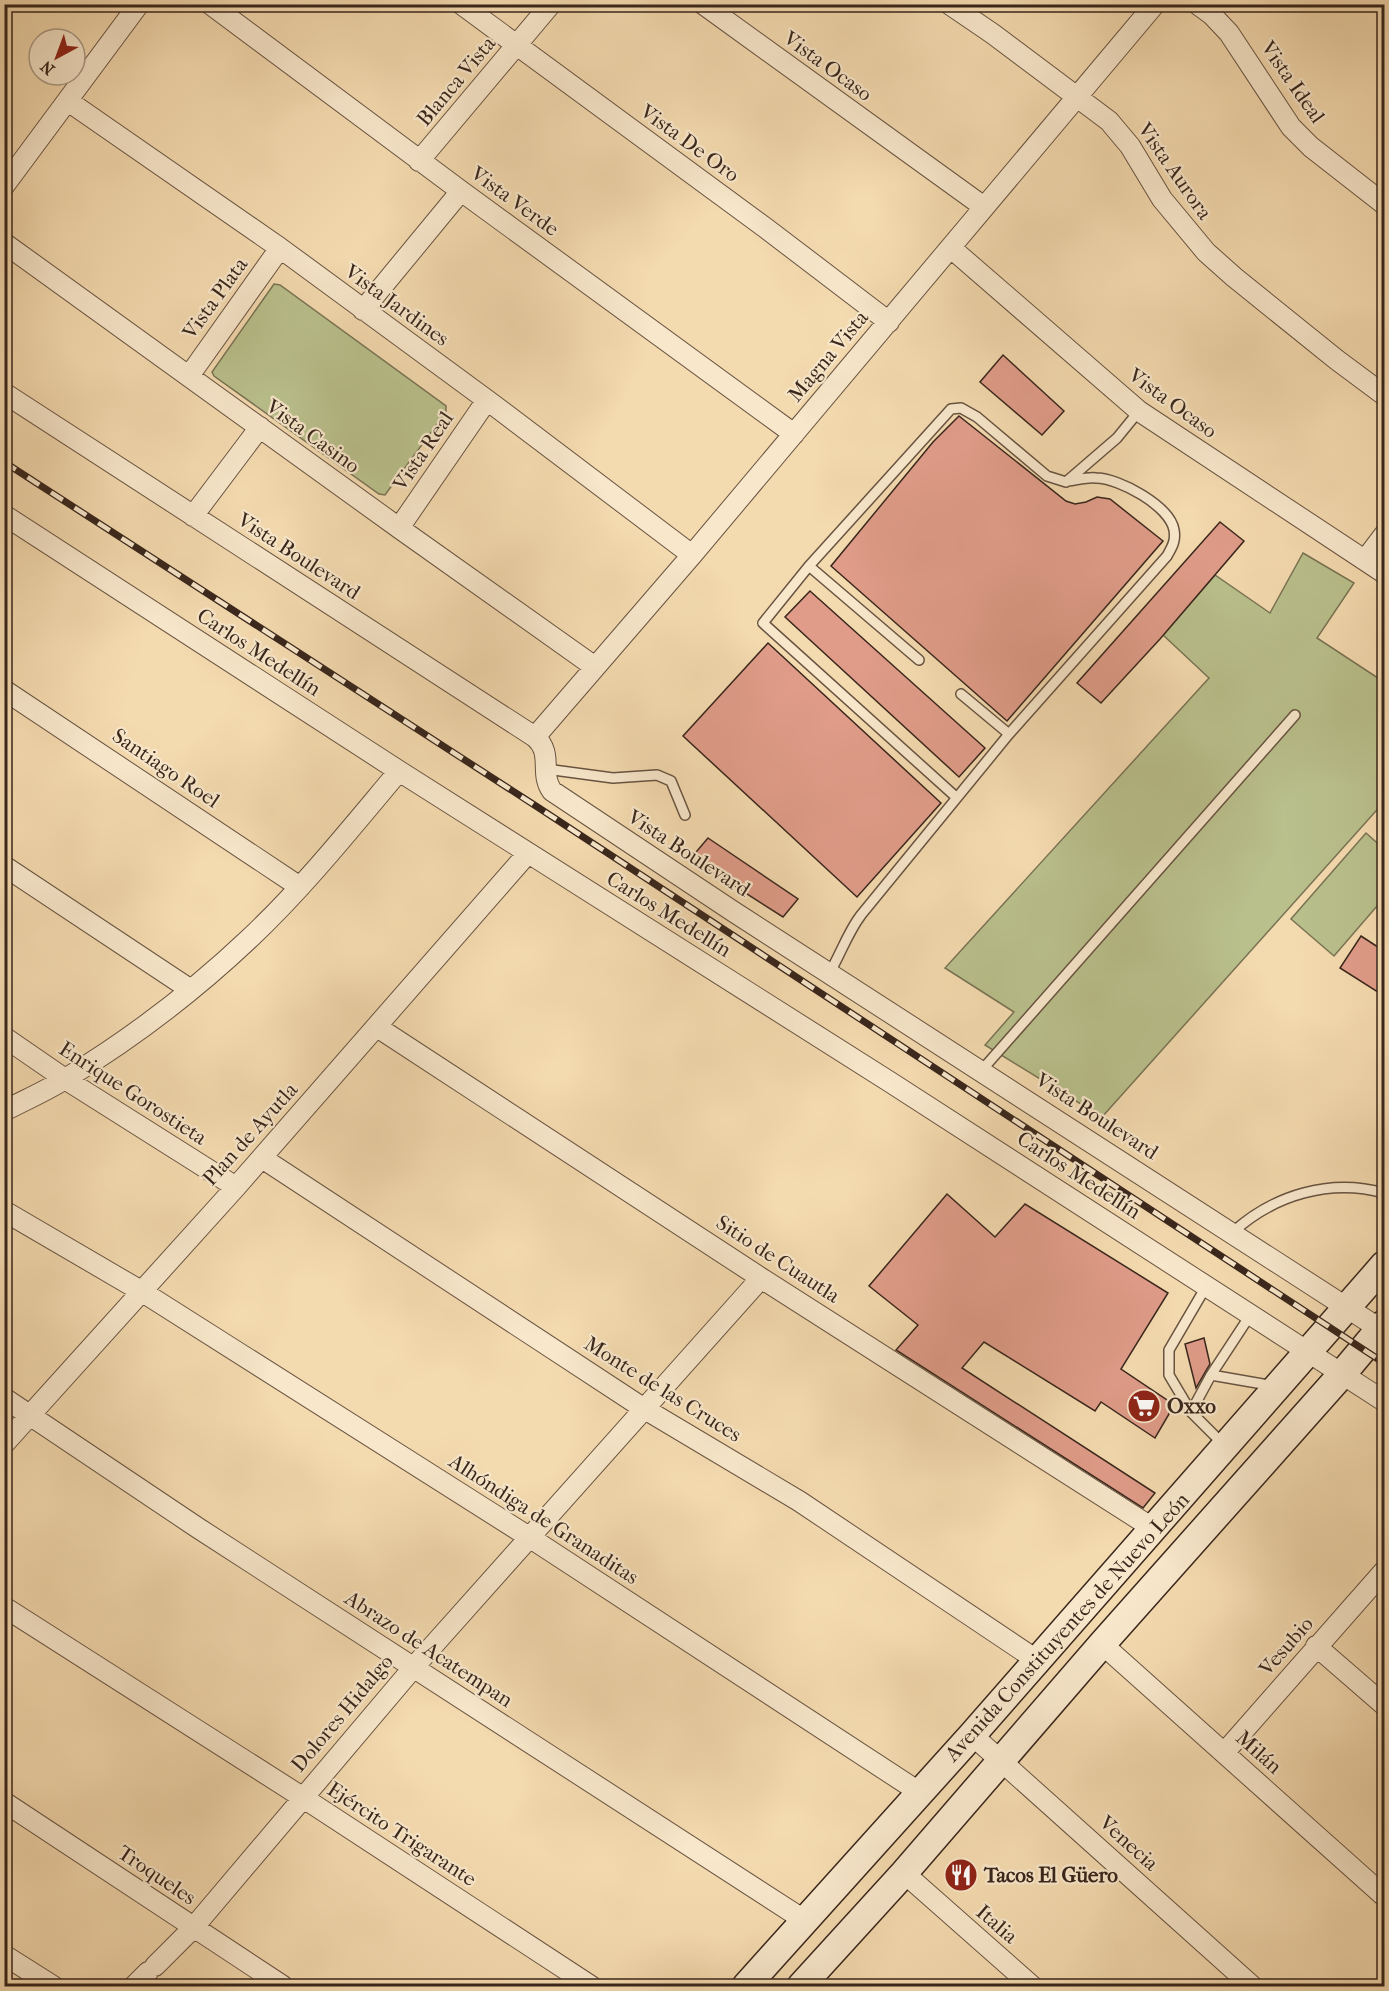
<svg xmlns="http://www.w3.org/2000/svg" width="1389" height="1991" font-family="'IM FELL French Canon',serif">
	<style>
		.green { fill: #b9c08c; stroke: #797354; stroke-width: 1.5 }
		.building { fill: #e09c89; stroke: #39261c; stroke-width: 1.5 }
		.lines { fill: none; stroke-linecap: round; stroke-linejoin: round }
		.lane-casing { stroke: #685341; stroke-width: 12 }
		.street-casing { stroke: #685341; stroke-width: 22 }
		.secondary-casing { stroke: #39261c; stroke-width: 30 }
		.lane { stroke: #f8e7cb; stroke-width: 9 }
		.street { stroke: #f8e7cb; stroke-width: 20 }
		.secondary { stroke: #f8e7cb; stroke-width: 27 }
		.rail-casing { stroke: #39261c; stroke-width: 7 }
		.rail { stroke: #f8e7cb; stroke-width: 4.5; stroke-dasharray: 14; stroke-linecap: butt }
		.labels { text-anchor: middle; stroke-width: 4.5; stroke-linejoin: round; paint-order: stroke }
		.street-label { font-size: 21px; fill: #39261c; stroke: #f8e7cb }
		.poi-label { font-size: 21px; font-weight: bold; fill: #39261c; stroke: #f8e7cb; text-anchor: start }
	</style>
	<rect width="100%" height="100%" fill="#f4daaf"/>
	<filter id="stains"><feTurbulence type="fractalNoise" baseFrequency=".00333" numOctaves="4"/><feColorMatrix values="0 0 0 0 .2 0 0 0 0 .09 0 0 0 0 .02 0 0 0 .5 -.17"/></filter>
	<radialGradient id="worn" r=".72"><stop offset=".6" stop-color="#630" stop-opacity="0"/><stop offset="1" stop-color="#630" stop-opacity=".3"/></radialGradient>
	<path class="green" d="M274 284 280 285 446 406V412L385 495 379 494 214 376 212 372Z
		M1303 553 1354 583 1317 638 1384 682V802L1102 1117 985 1045 1014 1012 945 968 1209 678 1163 635 1215 575 1270 613Z
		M1366 833 1384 849V898L1334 956 1291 919Z"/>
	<path class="building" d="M1003 355 1064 411 1042 435 980 382Z
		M959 416 1066 501 1075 504 1086 502 1097 497 1110 499 1163 541 1007 721 831 566 933 442Z
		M1220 522 1244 541 1160 639 1101 703 1077 683Z
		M810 591 985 748 959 777 785 617Z
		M768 643 941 803 857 897 683 736Z
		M708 838 798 899 783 917 691 858Z
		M1361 936 1384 951V996L1340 968Z
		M947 1194 995 1237 1025 1204 1168 1293 1121 1369 1167 1400 1169 1414 1155 1438 1101 1402 1095 1411 984 1342 962 1368 1155 1493 1143 1508 896 1350 918 1325 869 1286Z
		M1204 1338 1210 1364 1196 1388 1185 1344Z"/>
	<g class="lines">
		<defs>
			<path id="lane" d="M809 566 919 660
				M961 694 1009 734
				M546 769 613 778 657 775 671 781 685 815
				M956 797 763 623 809 566 951 409 961 408 977 417 1047 476 1066 482 1117 438 1139 411
				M830 972C841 953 848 932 861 915L1009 734 1167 556C1172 547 1176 541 1174 530 1170 506 1119 478 1096 478 1087 477 1077 480 1068 481
				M981 1071 1295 715
				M1233 1232C1274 1195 1330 1178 1384 1193
				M1211 1375 1274 1386
				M1191 1412 1169 1375V1350L1207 1285
				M1224 1445 1191 1412 1211 1375 1251 1314"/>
			<path id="street" d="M210 4 461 191 794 434
				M461 4 767 229 889 322
				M703 4 984 207
				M949 4 993 34 1109 121 1130 146 1162 199 1206 252 1234 277 1337 360 1384 395
				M1197 4 1212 15 1229 33 1291 127 1311 147 1384 204
				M68 101 280 248 487 400 692 555
				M419 161 551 4
				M4 186 139 4
				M4 243 399 528 595 667
				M951 248 1139 411 1384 573
				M363 310 461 191
				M189 376 280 248
				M4 393 535 737C554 754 539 773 552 791L734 912 1380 1329
				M4 515 399 771 890 1082 1384 1401
				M193 516 260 427
				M399 528 487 400
				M1365 560 1384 535
				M4 690 300 887
				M535 737 692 555 1155 4
				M4 866 191 990
				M377 1027 761 1278 1154 1529
				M4 1037 65 1079 236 1187
				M4 1111C25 1100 46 1091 65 1079 131 1039 194 991 250 938 304 887 351 828 399 771
				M262 1158 643 1408 799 1501 1038 1661
				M4 1211 141 1291 529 1537 919 1792
				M4 1398 198 1528 804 1920
				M4 1444 236 1187 528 853
				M4 1607 302 1797 591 1986
				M1102 1644 1384 1896
				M1316 1646 1384 1705
				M972 1735 1252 1986
				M1224 1753 1384 1571
				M4 1802 283 1986
				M904 1873 1032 1986
				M4 1955 53 1986
				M155 1966 193 1928 413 1668 761 1278
				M134 1986 148 1972"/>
			<path id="secondary" d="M746 1986 972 1735 1384 1265
				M801 1986 904 1873 1102 1644 1343 1373 1384 1324"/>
		</defs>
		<use href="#lane" class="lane-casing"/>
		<use href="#street" class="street-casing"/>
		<use href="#secondary" class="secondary-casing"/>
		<use href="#lane" class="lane"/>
		<use href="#street" class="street"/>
		<use href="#secondary" class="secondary"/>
		<defs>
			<path id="rail" d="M4 462 539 808 1384 1363"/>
		</defs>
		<use href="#rail" class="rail-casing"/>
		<use href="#rail" class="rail"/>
	</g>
	<defs>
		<symbol id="supermarket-disc" viewBox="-11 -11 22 22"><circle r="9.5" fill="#8f2418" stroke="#f8e7cb"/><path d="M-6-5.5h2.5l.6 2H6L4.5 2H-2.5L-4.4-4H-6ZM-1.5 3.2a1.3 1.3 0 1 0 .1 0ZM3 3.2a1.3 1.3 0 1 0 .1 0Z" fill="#fff"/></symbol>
		<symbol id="restaurant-disc" viewBox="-11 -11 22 22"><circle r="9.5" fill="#8f2418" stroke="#f8e7cb"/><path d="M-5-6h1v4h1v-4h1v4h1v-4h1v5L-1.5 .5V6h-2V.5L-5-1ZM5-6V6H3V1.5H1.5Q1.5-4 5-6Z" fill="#fff"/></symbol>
	</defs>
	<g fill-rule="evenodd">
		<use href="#supermarket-disc" x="1125" y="1387" width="38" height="38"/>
		<use href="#restaurant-disc" x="942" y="1856" width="38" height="38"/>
	</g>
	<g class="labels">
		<g class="street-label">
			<text transform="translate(828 66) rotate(36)" y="7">Vista Ocaso</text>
			<text transform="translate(456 81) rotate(-50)" y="7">Blanca Vista</text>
			<text transform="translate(1293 82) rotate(55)" y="7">Vista Ideal</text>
			<text transform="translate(690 143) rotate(36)" y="7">Vista De Oro</text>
			<text transform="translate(1175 171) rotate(55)" y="7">Vista Aurora</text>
			<text transform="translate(515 201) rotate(36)" y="7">Vista Verde</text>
			<text transform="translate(215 298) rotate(-54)" y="7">Vista Plata</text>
			<text transform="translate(397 305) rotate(36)" y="7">Vista Jardines</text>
			<text transform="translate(828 356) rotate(-50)" y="7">Magna Vista</text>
			<text transform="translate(1173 403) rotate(36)" y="7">Vista Ocaso</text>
			<text transform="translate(313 436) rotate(36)" y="7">Vista Casino</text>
			<text transform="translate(423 451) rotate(-56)" y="7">Vista Real</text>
			<text transform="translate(299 556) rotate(33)" y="7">Vista Boulevard</text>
			<text transform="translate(259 652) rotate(33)" y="7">Carlos Medellín</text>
			<text transform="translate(166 768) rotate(34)" y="7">Santiago Roel</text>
			<text transform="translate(689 853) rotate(33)" y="7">Vista Boulevard</text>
			<text transform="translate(669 914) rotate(32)" y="7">Carlos Medellín</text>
			<text transform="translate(133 1093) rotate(33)" y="7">Enrique Gorostieta</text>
			<text transform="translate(1097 1116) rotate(33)" y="7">Vista Boulevard</text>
			<text transform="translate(250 1134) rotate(-48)" y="7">Plan de Ayutla</text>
			<text transform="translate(1079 1175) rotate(33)" y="7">Carlos Medellín</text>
			<text transform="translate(778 1259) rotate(33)" y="7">Sitio de Cuautla</text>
			<text transform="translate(663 1389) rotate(32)" y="7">Monte de las Cruces</text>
			<text transform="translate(544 1519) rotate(33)" y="7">Alhóndiga de Granaditas</text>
			<text transform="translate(1067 1627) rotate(-48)" y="7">Avenida Constituyentes de Nuevo León</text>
			<text transform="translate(1286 1646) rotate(-49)" y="7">Vesubio</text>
			<text transform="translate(429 1649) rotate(33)" y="7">Abrazo de Acatempan</text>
			<text transform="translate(342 1713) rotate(-50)" y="7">Dolores Hidalgo</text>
			<text transform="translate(1259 1752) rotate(42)" y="7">Milán</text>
			<text transform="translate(402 1834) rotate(33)" y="7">Ejército Trigarante</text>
			<text transform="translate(1129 1843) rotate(42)" y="7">Venecia</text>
			<text transform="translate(157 1875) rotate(34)" y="7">Troqueles</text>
			<text transform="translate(997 1924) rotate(41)" y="7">Italia</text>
		</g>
		<g class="poi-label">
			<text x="1167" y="1413">Oxxo</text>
			<text x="984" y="1882">Tacos El Güero</text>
		</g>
	</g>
	<rect width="1389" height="1991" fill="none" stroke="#f4daaf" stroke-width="24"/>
	<rect x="6" y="6" width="1377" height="1979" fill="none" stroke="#39261c" stroke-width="3"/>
	<rect x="12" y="12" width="1365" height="1967" fill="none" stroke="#39261c" stroke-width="1.5"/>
	<g transform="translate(57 57) rotate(221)"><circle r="28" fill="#f8e7cb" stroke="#ac9a85" stroke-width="1.5"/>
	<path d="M0-4.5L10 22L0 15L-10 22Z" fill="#8f2418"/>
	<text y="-9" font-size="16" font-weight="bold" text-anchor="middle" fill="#39261c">N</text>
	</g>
	<rect width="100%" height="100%" filter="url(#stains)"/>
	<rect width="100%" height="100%" fill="url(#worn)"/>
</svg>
